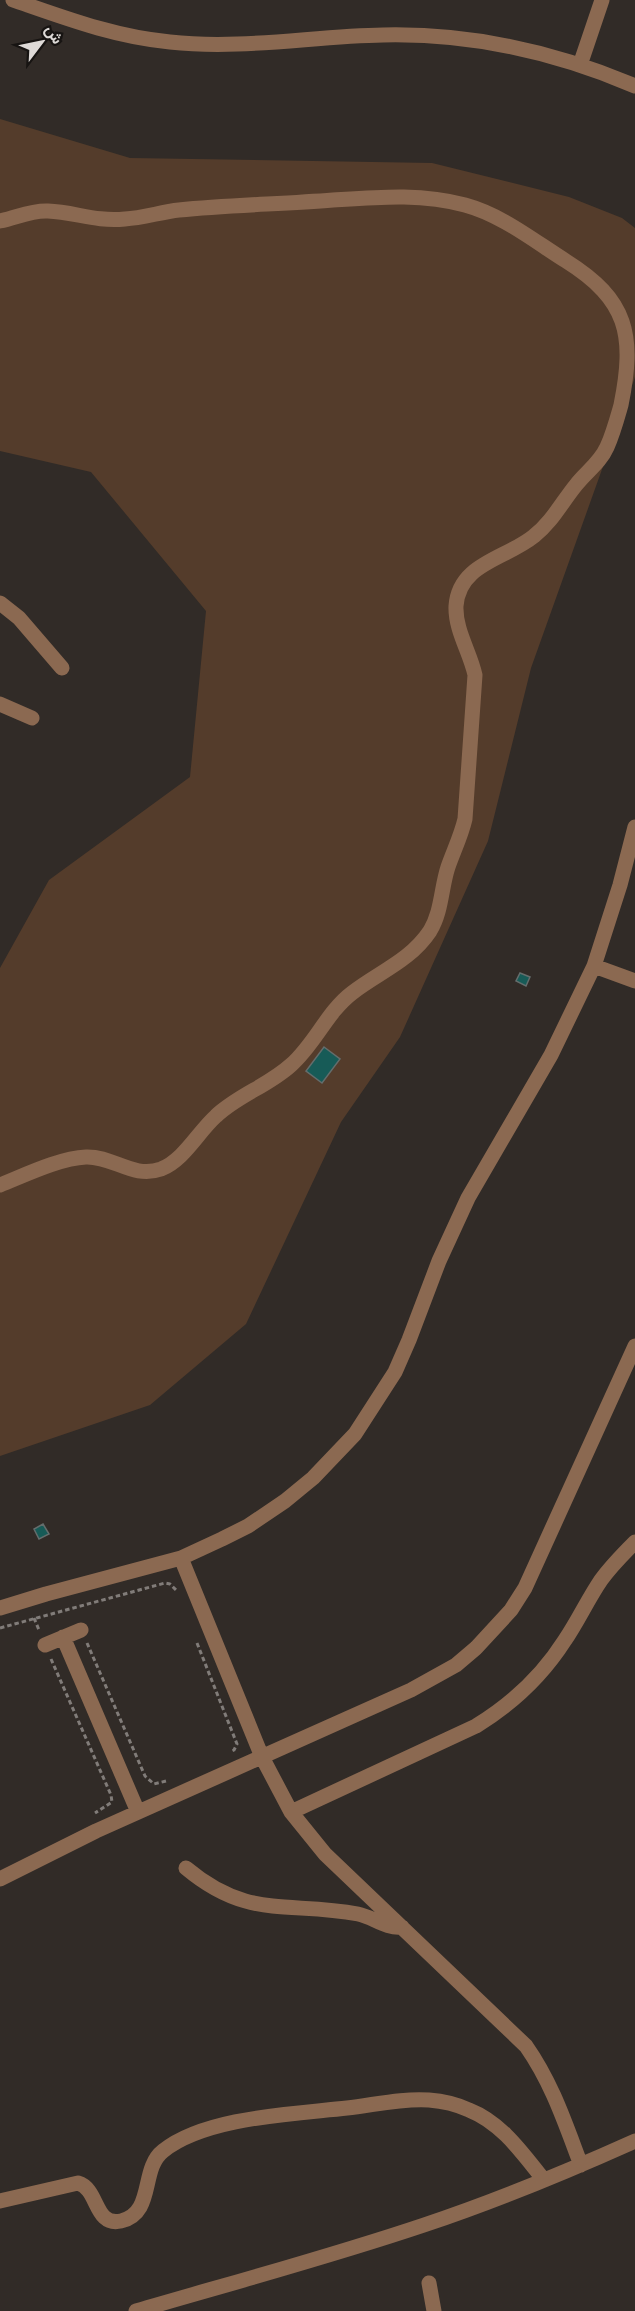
<svg xmlns="http://www.w3.org/2000/svg" width="635" height="2311" font-family="'Varela Round',Vazirmatn,sans-serif">
	<style>
		.green { fill: #543c2b }
		.building { fill: #175b57; stroke: #646d6c; stroke-width: 1.5 }
		.lines { fill: none; stroke-linecap: round; stroke-linejoin: round }
		.path { stroke: #817c79; stroke-width: 3; stroke-dasharray: 4.5 3; stroke-linecap: butt }
		.minor { stroke: #8b6951; stroke-width: 15 }
	</style>
	<rect width="100%" height="100%" fill="#312b27"/>
	<path class="green" d="M0 119 130 158 432 163 569 197 622 218 635 228V377L531 668 488 841 400 1037 341 1122 246 1324 150 1405 0 1456V968L49 880 190 777 206 611 91 472 0 451Z"/>
	<path class="building" d="M520 973 530 977 526 986 516 981Z
		M324 1047 340 1059 322 1083 306 1071Z
		M43 1524 49 1534 39 1539 34 1529Z"/>
	<g class="lines">
		<path class="path" d="M34 1618 39 1630
			M0 1628 165 1583 170 1584 176 1590
			M87 1643 145 1776 154 1784 166 1781
			M197 1643 237 1744 234 1750 230 1752
			M51 1659 111 1795 112 1802 95 1813"/>
		<path class="minor" d="M13 0C65 18 115 37 170 42 241 50 313 36 383 35 471 33 555 52 635 86
			M580 65 602 0
			M0 221C16 218 31 210 48 211 75 212 95 222 125 219 143 218 161 212 179 210 230 205 282 204 333 200 378 197 422 193 465 205 502 215 534 241 566 261 628 300 635 335 621 405 617 419 613 434 607 447 600 463 586 472 576 485 562 502 552 522 534 536 506 559 459 563 456 606 455 630 470 652 475 675L465 819C461 836 454 850 448 867 441 888 442 911 430 931 410 961 379 972 352 993 327 1012 315 1044 291 1065 268 1086 238 1095 216 1116 198 1132 184 1160 161 1169 133 1179 113 1156 86 1157 60 1158 25 1175 0 1185
			M0 603 19 618 62 668
			M0 704 32 718
			M594 966 635 981
			M181 1558 262 1757 291 1812 325 1854 526 2046C552 2083 565 2123 581 2165
			M0 1608 46 1594 181 1558 222 1539 248 1526 285 1501 313 1478 355 1434 395 1372 409 1340 439 1261 468 1198 551 1055 594 966 620 885 635 827
			M63 1637 138 1812
			M45 1645 81 1630
			M291 1812 476 1726C512 1704 542 1676 565 1640 578 1621 588 1599 601 1580 611 1566 623 1554 635 1542
			M186 1868C248 1920 288 1901 358 1914 373 1917 386 1929 402 1927
			M0 1879 96 1831 411 1690 456 1665 476 1648 511 1610 525 1588 635 1346
			M0 2201 78 2183C99 2189 94 2227 121 2221 155 2213 140 2169 163 2151 205 2117 294 2114 347 2108 374 2105 402 2098 429 2100 443 2101 456 2104 469 2110 502 2123 523 2154 544 2180
			M429 2283 434 2311
			M136 2311C232 2283 329 2257 424 2225 496 2201 566 2172 635 2141"/>
	</g>
	<g transform="translate(42 42) rotate(58)" stroke="#171412" stroke-width="4.5" paint-order="stroke">
	<path d="M0-4.5L10 22L0 15L-10 22Z" fill="#dedad7"/>
	<text y="-9" font-size="16" font-weight="bold" text-anchor="middle" fill="#dedad7">ش</text>
	</g>
</svg>
